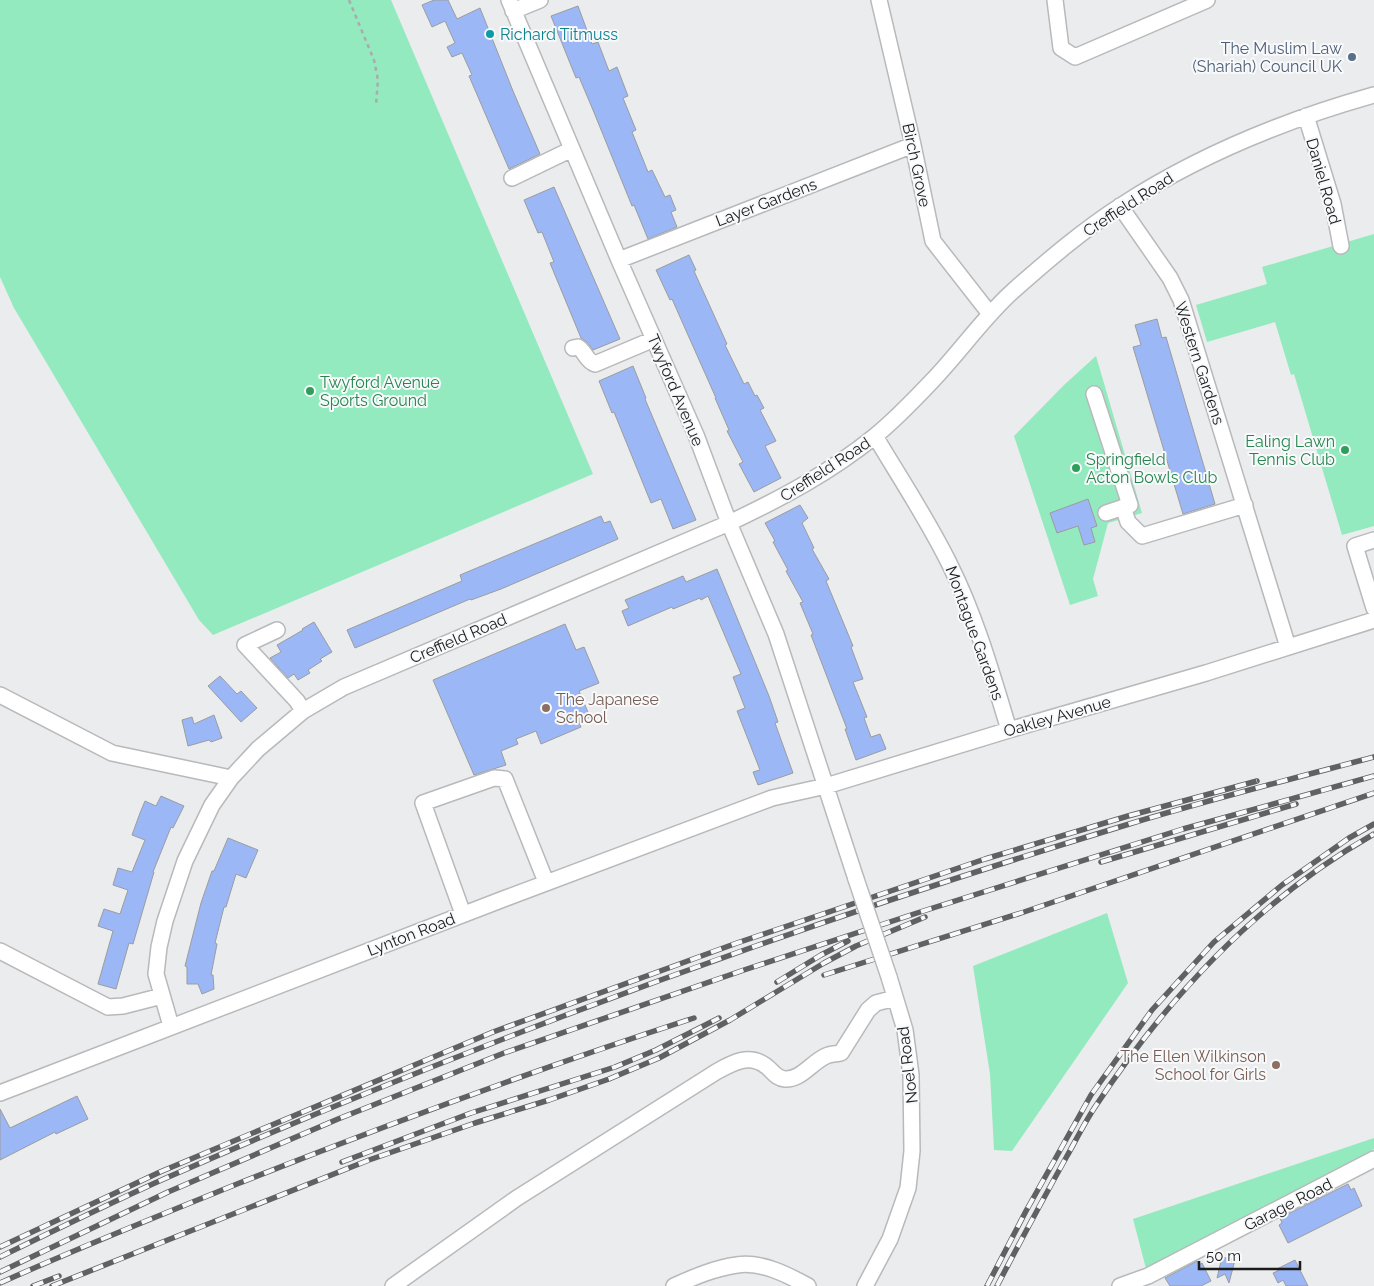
<svg xmlns="http://www.w3.org/2000/svg" width="1374" height="1286" font-family="Raleway,sans-serif">
	<style>
		.green { fill: #93eabe }
		.building { fill: #9bb7f6; stroke: #9b9c9e }
		.lines { fill: none; stroke-linecap: round; stroke-linejoin: round }
		.minor-casing { stroke: #b8b9bb; stroke-width: 18 }
		.path { stroke: #aaabac; stroke-width: 2.5; stroke-dasharray: 4 4; stroke-linecap: butt }
		.minor { stroke: #fff; stroke-width: 15 }
		.rail-casing { stroke: #606162; stroke-width: 5.5 }
		.rail { stroke: #f8f9fb; stroke-width: 4; stroke-dasharray: 11; stroke-linecap: butt }
		.minor-bridge-casing { stroke: #b8b9bb; stroke-width: 18; stroke-linecap: butt }
		.minor-bridge { stroke: #fff; stroke-width: 15 }
		.culture-dot { fill: #0f9aa8; stroke: #f8f9fb; stroke-width: 2 }
		.service-dot { fill: #5c6f8a; stroke: #f8f9fb; stroke-width: 2 }
		.leisure-dot { fill: #2e9e5b; stroke: #f8f9fb; stroke-width: 2 }
		.education-dot { fill: #8d6e63; stroke: #f8f9fb; stroke-width: 2 }
		.labels { text-anchor: middle; stroke-width: 4; stroke-linejoin: round; paint-order: stroke }
		.culture-label { font-size: 16px; fill: #0d838f; stroke: #f8f9fb; text-anchor: start }
		.service-label { font-size: 16px; fill: #4e5e75; stroke: #f8f9fb; text-anchor: end }
		.street-label { font-size: 16px; fill: #1b1b1c; stroke: #f8f9fb }
		.leisure-label { font-size: 16px; fill: #27864d; stroke: #f8f9fb; text-anchor: start }
		.education-label { font-size: 16px; fill: #785e54; stroke: #f8f9fb; text-anchor: start }
	</style>
	<rect width="100%" height="100%" fill="#ebecee"/>
	<path class="green" d="M0 0H391L593 474 213 635 199 620 14 308 0 277Z
		M1374 234V526L1342 535 1294 374 1291 375 1275 322 1207 342 1196 305 1267 284 1262 267Z
		M1096 356 1142 513 1108 523 1093 579 1098 596 1070 605 1014 436 1064 385Z
		M1107 913 1128 983 1012 1151 994 1150 990 1074 973 966Z
		M1374 1138V1149L1148 1276 1133 1219Z"/>
	<path class="building" d="M434 0H448L457 19 480 8 513 91 540 154 509 169 469 76 472 75 462 53 452 57 447 47 455 43 445 21 432 27 422 5Z
		M578 6 592 44 598 42 609 71 617 67 628 96 623 98 636 130 632 132 648 172 652 170 665 197 670 195 676 210 671 212 677 227 648 239 634 205 632 206 593 110 579 77 576 78 551 16Z
		M554 187 620 339 593 350 587 342 581 338 550 263 554 262 542 232 538 233 524 200Z
		M689 255 696 270 694 271 727 344 725 345 744 384 748 382 755 396 757 395 764 408 760 410 776 441 765 446 781 478 754 492 739 464 743 462 727 431 729 430 715 398H716L672 299 670 300 656 270Z
		M1157 319 1162 338 1166 337 1215 504 1183 514 1133 347 1141 345 1135 325Z
		M633 366 646 398 645 399 696 520 673 529 661 499 651 503 614 412 612 413 599 381Z
		M1088 499 1097 526 1091 528 1095 542 1084 545 1078 526 1057 533 1050 513Z
		M800 505 808 518 802 523 814 548 812 549 829 579 826 581 846 629 853 646 851 647 863 679 853 682 867 717 864 718 871 737 880 734 886 749 856 760 845 729H847L811 635 813 634 800 603 803 602 786 571 788 570 773 542 775 541 765 523Z
		M601 516 604 523 610 521 618 539 501 589 471 600 470 599 355 648 347 630 462 581 460 575Z
		M717 569 769 696 778 722 775 723 793 773 758 785 753 772 760 770 737 711 745 708 733 677 741 674 708 596 701 600 700 598 673 609 672 607 628 626 622 611 629 608 625 600 683 576 686 582Z
		M314 622 332 652 320 659 322 661 308 670 310 673 298 680 294 674 288 678 270 658 281 652 277 645 303 630 302 629Z
		M565 624 576 650 584 647 599 683 579 691 590 717 579 722 581 727 541 744 536 731 516 739 518 744 501 751 506 765 474 775 433 680Z
		M220 676 237 694 241 691 257 708 241 722 208 686Z
		M214 715 222 738 211 742 209 740 188 746 182 720 192 717 194 724Z
		M161 796 184 806 173 828 171 827 153 872H154L133 944 129 943 116 989 98 984 113 931 98 926 104 909 120 914 128 890 113 885 118 868 132 872 145 840 132 835 140 813 145 801 156 806Z
		M228 838 258 850 246 878 236 874 226 907H224L215 943 217 944 211 975H213L214 989 202 994 198 984H187V967L185 966 201 903 212 871H214Z
		M77 1096 88 1119 56 1134 55 1132 0 1160V1109L10 1128Z
		M1348 1184 1351 1190 1354 1188 1362 1206 1288 1243 1279 1225 1282 1223 1280 1218Z
		M1222 1257 1235 1260 1229 1283 1225 1274 1217 1278Z
		M1295 1260 1308 1286H1286L1283 1280 1278 1283 1273 1273 1278 1271 1277 1269Z
		M1197 1261 1199 1265 1202 1263 1211 1281 1201 1286H1170L1165 1278Z"/>
	<g class="lines">
		<defs>
			<path id="minor" d="M509 0 619 260 696 435 729 523 776 634 856 879
				M879 0 913 145 933 241 990 314
				M1055 0 1061 48 1075 57 1207 0
				M513 11 540 0
				M1306 116 1333 204 1341 246
				M512 178 572 149
				M1120 206 1170 278 1181 300 1288 647
				M619 260 913 145
				M573 348 578 347C585 351 586 361 595 364L654 339
				M1094 394 1130 505 1106 513
				M875 436C900 478 928 520 950 565 976 617 992 674 1009 730
				M1123 507 1128 522 1142 536 1245 505
				M1374 540 1355 546 1374 608
				M277 630 245 645 297 701 303 711
				M0 695 112 753 231 778
				M463 914 423 803 494 778 505 779 546 882
				M0 951 108 1007 123 1006 162 996
				M171 1026 156 974 159 947 165 921 185 861 212 805 231 778 258 749 303 711 344 687 729 523C780 499 831 472 875 436 895 420 914 400 932 381 960 352 983 318 1013 291 1048 260 1083 230 1122 205 1199 155 1285 120 1374 95
				M0 1093 506 898 772 798 826 786 1009 730 1206 673 1374 620
				M393 1286 517 1198 716 1072C732 1063 749 1053 766 1066 773 1071 775 1078 785 1079 801 1080 812 1062 826 1056 830 1054 836 1054 841 1053L868 1010 876 1003 895 998
				M674 1286C694 1277 715 1268 737 1265 761 1261 788 1275 808 1286
				M865 1286 890 1239 908 1188 912 1151 911 1075 905 1030 889 977
				M1120 1286 1148 1276 1374 1159"/>
		</defs>
		<use href="#minor" class="minor-casing"/>
		<path class="path" d="M349 0 374 60 378 80 376 105"/>
		<use href="#minor" class="minor"/>
		<defs>
			<path id="rail" d="M1101 862 1296 804
				M824 975 1024 912 1374 793
				M777 982 821 955 848 941
				M342 1162 471 1113 615 1067 656 1050 719 1018
				M0 1247 160 1172 493 1032 737 943 985 859 1128 816 1257 781
				M0 1257C55 1230 110 1203 166 1178 478 1041 800 924 1126 825 1208 800 1291 779 1374 757
				M0 1272 168 1192 338 1119 504 1053 744 970 917 913 1183 829 1374 776
				M0 1283C78 1248 158 1216 237 1184 388 1124 540 1068 694 1018
				M33 1286 59 1276
				M52 1286 369 1160 475 1123 549 1100 609 1079 659 1058 730 1020 824 963 856 946 925 917
				M987 1286 1026 1211 1091 1095 1152 1010 1214 942 1282 885 1349 838 1374 824
				M997 1286C1020 1242 1043 1199 1067 1156 1076 1140 1085 1122 1095 1107 1167 998 1259 899 1374 834"/>
		</defs>
		<use href="#rail" class="rail-casing"/>
		<use href="#rail" class="rail"/>
		<defs>
			<path id="minor-bridge" d="M856 879 889 977"/>
		</defs>
		<use href="#minor-bridge" class="minor-bridge-casing"/>
		<use href="#minor-bridge" class="minor-bridge"/>
	</g>
	<circle class="culture-dot" cx="490" cy="34" r="5"/>
	<circle class="service-dot" cx="1352" cy="57" r="5"/>
	<g class="leisure-dot">
		<circle cx="310" cy="391" r="5"/>
		<circle cx="1345" cy="450" r="5"/>
		<circle cx="1076" cy="468" r="5"/>
	</g>
	<g class="education-dot">
		<circle cx="546" cy="708" r="5"/>
		<circle cx="1276" cy="1065" r="5"/>
	</g>
	<g class="labels">
		<g class="culture-label">
			<text x="500" y="40">Richard Titmuss</text>
		</g>
		<g class="service-label">
			<text x="1342" y="54">The Muslim Law<tspan x="1342" dy="18">(Shariah) Council UK</tspan></text>
		</g>
		<g class="street-label">
			<text transform="translate(917 165) rotate(78)" y="6">Birch Grove</text>
			<text transform="translate(1324 181) rotate(74)" y="6">Daniel Road</text>
			<text transform="translate(766 202) rotate(-21)" y="6">Layer Gardens</text>
			<text transform="translate(1128 204) rotate(-33)" y="6">Creffield Road</text>
			<text transform="translate(1200 363) rotate(72)" y="6">Western Gardens</text>
			<text transform="translate(676 390) rotate(67)" y="6">Twyford Avenue</text>
			<text transform="translate(825 469) rotate(-33)" y="6">Creffield Road</text>
			<text transform="translate(975 633) rotate(70)" y="6">Montague Gardens</text>
			<text transform="translate(458 638) rotate(-23)" y="6">Creffield Road</text>
			<text transform="translate(1057 716) rotate(-16)" y="6">Oakley Avenue</text>
			<text transform="translate(411 934) rotate(-21)" y="6">Lynton Road</text>
			<text transform="translate(907 1065) rotate(-97)" y="6">Noel Road</text>
			<text transform="translate(1288 1204) rotate(-27)" y="6">Garage Road</text>
		</g>
		<g class="leisure-label">
			<text x="320" y="388">Twyford Avenue<tspan x="320" dy="18">Sports Ground</tspan></text>
			<text x="1335" y="447" text-anchor="end">Ealing Lawn<tspan x="1335" dy="18">Tennis Club</tspan></text>
			<text x="1086" y="465">Springfield<tspan x="1086" dy="18">Acton Bowls Club</tspan></text>
		</g>
		<g class="education-label">
			<text x="556" y="705">The Japanese<tspan x="556" dy="18">School</tspan></text>
			<text x="1266" y="1062" text-anchor="end">The Ellen Wilkinson<tspan x="1266" dy="18">School for Girls</tspan></text>
		</g>
	</g>
	<path d="M1199 1261v8h101v-8" fill="none" stroke="#1b1b1c" stroke-width="2.5"/>
	<text x="1206" y="1261" font-size="15" fill="#1b1b1c" stroke="#f8f9fb" stroke-width="4" paint-order="stroke">50 m</text>
</svg>
